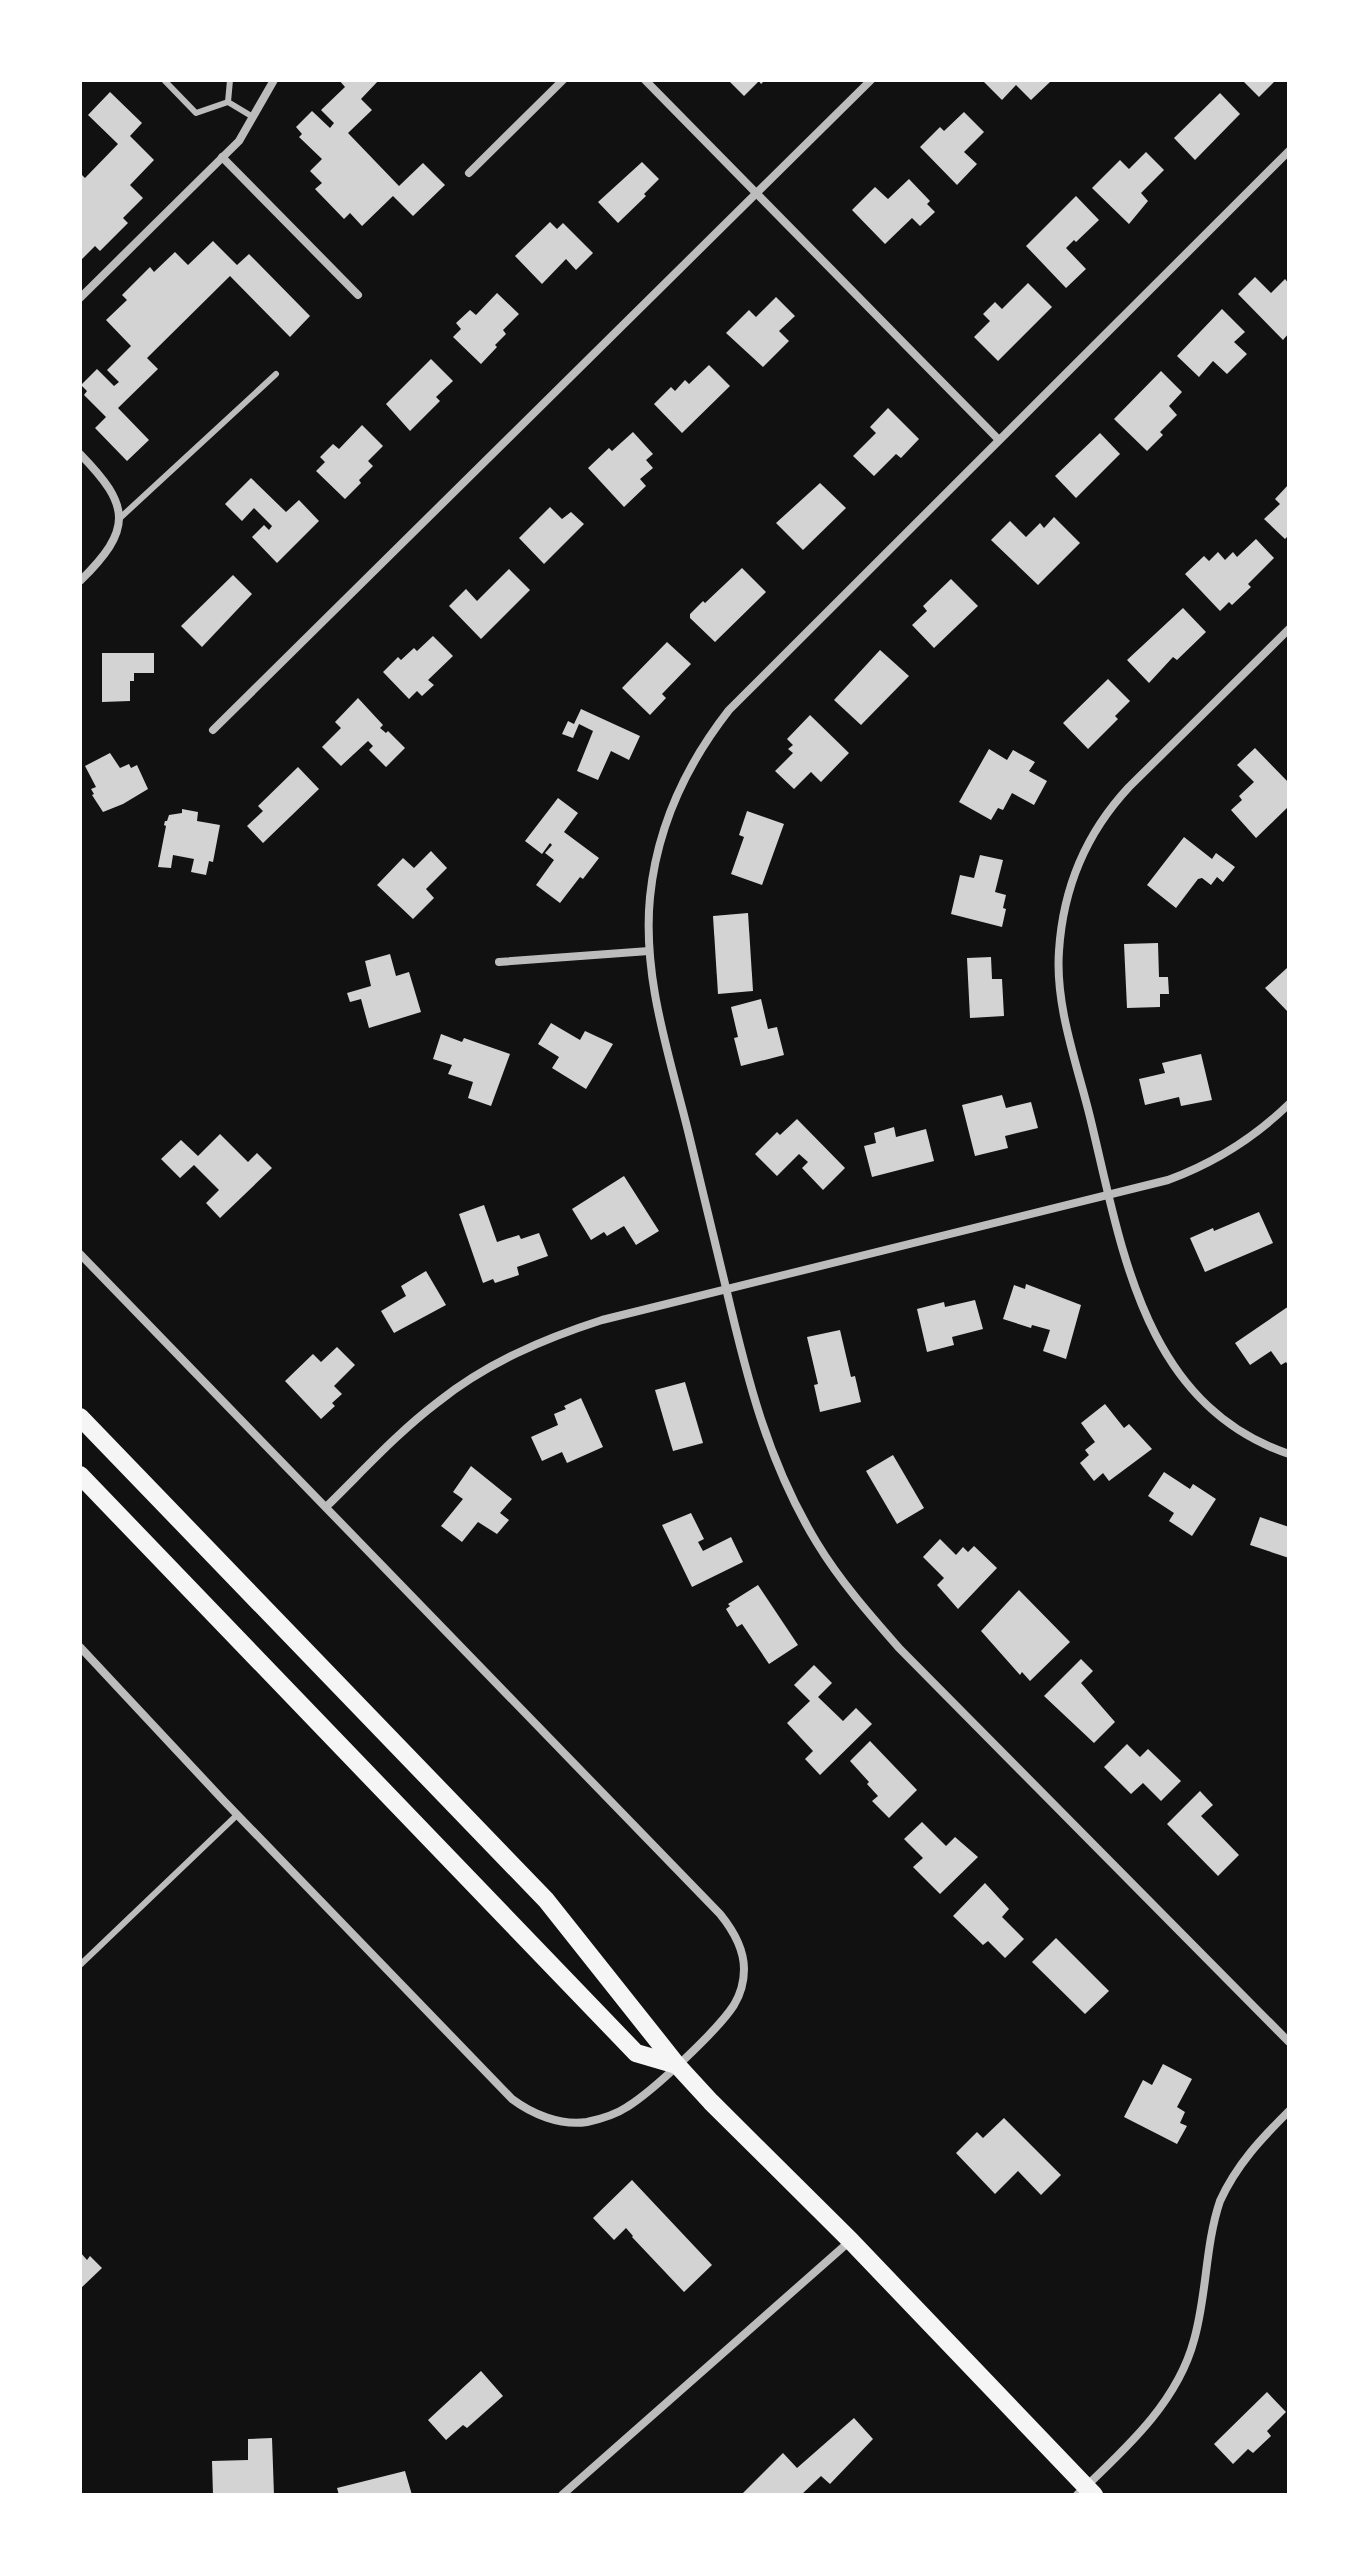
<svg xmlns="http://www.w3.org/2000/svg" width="1369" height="2575" viewBox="0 0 1369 2575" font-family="'Golos Text',sans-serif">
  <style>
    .building { fill: #d3d3d3 }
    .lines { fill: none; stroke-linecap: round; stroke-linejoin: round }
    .service { stroke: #bcbcbc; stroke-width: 6 }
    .minor { stroke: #bcbcbc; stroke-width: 8 }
    .primary { stroke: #f5f5f5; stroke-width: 18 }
  </style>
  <rect width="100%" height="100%" fill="#111"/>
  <!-- building -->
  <g class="building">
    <polygon points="339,80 379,80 361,99 372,110 348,133 399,186 423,163 445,185 413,216 393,196 362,226 350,213 344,219 315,189 322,183 310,171 322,159 299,137 302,134 296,127 312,111 330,128 334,123 321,110 345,87"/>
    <polygon points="728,80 765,80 761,84 759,81 744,96"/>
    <polygon points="987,80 1048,80 1050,82 1031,100 1016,85 1002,100 984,82"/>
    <polygon points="1242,80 1276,80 1259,97"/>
    <polygon points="110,92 142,123 130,136 154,160 130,185 143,198 123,218 128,223 100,251 95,246 80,261 80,173 85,178 118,144 88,115"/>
    <polygon points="1220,93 1240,114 1195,160 1174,138"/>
    <polygon points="964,112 984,132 964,152 977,164 957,185 920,147 940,127 944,131"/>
    <polygon points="1146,152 1164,170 1141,193 1148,201 1129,224 1092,188 1120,160 1129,169"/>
    <polygon points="642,162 659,179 644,194 646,196 618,223 598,202"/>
    <polygon points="909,179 930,201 927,204 935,212 920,226 912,218 885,244 852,210 875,187 888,199"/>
    <polygon points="1076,196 1099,220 1076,242 1074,240 1066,248 1086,269 1066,288 1026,246"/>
    <polygon points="550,222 557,229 563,223 593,253 576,270 566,259 542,284 515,256"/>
    <polygon points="213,241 237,265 249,254 310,316 290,337 230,276 147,358 158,369 118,408 149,440 127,461 95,428 106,417 84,395 87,391 81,385 97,369 114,386 119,382 107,370 131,346 106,320 127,300 122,295 150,267 154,272 175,252 188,265"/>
    <polygon points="1255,277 1271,293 1285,279 1289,284 1289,333 1283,340 1238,294"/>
    <polygon points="1028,283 1052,307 998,361 974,337 990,321 983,314 995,302 1002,309"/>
    <polygon points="497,293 519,314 503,330 506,334 495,345 497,347 481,364 453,337 461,329 456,323 470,310 476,315"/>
    <polygon points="776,297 795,316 779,331 789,341 763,367 726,333 749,310 756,317"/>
    <polygon points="1222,309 1245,332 1234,342 1247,354 1227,374 1213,361 1199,377 1177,356"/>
    <polygon points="431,359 453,381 436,397 440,401 410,431 386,404"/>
    <polygon points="709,365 730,386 682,433 654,404 671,387 675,391 685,380 689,384"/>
    <polygon points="1161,371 1182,392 1169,406 1177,415 1160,432 1163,435 1147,451 1114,419"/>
    <polygon points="888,408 919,439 901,458 896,454 874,476 853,456 876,433 870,427"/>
    <polygon points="362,425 383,446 368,461 373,466 359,480 361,483 345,499 316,471 325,462 320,457 333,444 339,449"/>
    <polygon points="633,432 653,454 646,460 653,468 640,479 646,486 624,507 588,468 609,448 612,451"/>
    <polygon points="1100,433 1120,454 1076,498 1055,476"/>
    <polygon points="251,478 286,512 299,500 319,521 277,563 252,537 264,525 269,530 272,526 254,508 242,521 225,504"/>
    <polygon points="820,483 846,508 803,550 776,523"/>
    <polygon points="1289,484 1289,535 1285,539 1264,519 1280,504 1275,499"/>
    <polygon points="550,507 562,519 571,512 584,524 544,564 519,538"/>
    <polygon points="1054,517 1080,543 1038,585 991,540 1010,521 1026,537 1040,523 1044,528"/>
    <polygon points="1256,539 1274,558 1248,584 1251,587 1232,605 1229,602 1220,611 1185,574 1204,556 1209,561 1218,552 1225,560 1233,552 1237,557"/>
    <polygon points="742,568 766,592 715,642 690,618 690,614 703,601 705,603"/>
    <polygon points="509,569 530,590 481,639 449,606 466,589 477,601"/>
    <polygon points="233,575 252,594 202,647 181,626"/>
    <polygon points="951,579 978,606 934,648 912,625 927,611 923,606"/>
    <polygon points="1183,608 1206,632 1177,660 1173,657 1149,683 1127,660"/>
    <polygon points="433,636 453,656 428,680 434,685 422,696 417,691 409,699 383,672 398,657 401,660 414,648 417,651"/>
    <polygon points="667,642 691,664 662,694 666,698 650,715 622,688"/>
    <polygon points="880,650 909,676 861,725 834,700"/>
    <polygon points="102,653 154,653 154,673 134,673 134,681 130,681 130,701 102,702"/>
    <polygon points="1108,679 1130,701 1115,716 1118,719 1088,749 1063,723"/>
    <polygon points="358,698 383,725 380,728 386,733 388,731 405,748 386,767 369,750 373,746 368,741 341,766 322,747 341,728 335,722"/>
    <polygon points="581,709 640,736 629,760 611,751 598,780 577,771 593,731 579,724 573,738 562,734 568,721 574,724"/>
    <polygon points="810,715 849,753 821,782 811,772 794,789 775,771 793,753 788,749 793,745 787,739"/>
    <polygon points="1255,748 1289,783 1289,806 1256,838 1231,810 1242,800 1239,796 1254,782 1237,765"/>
    <polygon points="989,749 1007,760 1013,750 1035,762 1029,771 1047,781 1034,805 1012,793 1003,810 998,808 991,820 959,802"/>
    <polygon points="110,753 120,768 129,764 131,768 137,765 148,789 123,804 103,812 92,795 94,794 91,789 96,787 85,766"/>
    <polygon points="298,767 319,789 263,843 247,826 263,811 258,806"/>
    <polygon points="558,798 578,813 564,832 599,858 583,879 580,877 560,903 536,885 554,860 545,853 552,845 550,843 542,854 525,841"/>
    <polygon points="182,809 198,812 197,821 220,825 213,862 209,861 206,875 191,872 194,859 173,855 171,868 158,867 166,826 164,825 165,821 167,821 169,815 182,813"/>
    <polygon points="747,811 784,824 762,885 731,874 744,837 739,835"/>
    <polygon points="1184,837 1212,859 1216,853 1235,867 1223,882 1217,877 1211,885 1202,878 1198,879 1176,908 1147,885"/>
    <polygon points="431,851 447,868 426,889 434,898 413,919 377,885 403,858 414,868"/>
    <polygon points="980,855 1003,860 995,892 1006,895 1003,908 1006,909 1002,927 951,914 960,875 974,878"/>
    <polygon points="748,913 753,991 718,994 713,916"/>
    <polygon points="1158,943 1159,977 1168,977 1169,994 1160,994 1160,1007 1127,1008 1124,944"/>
    <polygon points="390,954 396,976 409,972 421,1012 369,1028 361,999 350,1002 347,993 371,986 365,961"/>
    <polygon points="991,957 992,979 1002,979 1004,1016 970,1018 967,958"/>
    <polygon points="1287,968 1289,970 1289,1013 1265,988"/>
    <polygon points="761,999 768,1029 777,1027 784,1055 741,1066 734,1038 738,1037 731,1007"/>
    <polygon points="551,1023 580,1040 585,1031 613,1044 586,1089 552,1068 559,1057 538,1044"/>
    <polygon points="441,1034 462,1042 464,1038 510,1054 491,1106 468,1098 473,1082 448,1074 452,1065 433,1059"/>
    <polygon points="1201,1054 1212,1100 1181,1106 1179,1097 1145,1105 1139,1079 1165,1073 1162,1063"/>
    <polygon points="1002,1095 1006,1108 1031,1102 1038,1128 1005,1136 1008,1148 975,1156 962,1105"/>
    <polygon points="797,1119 845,1168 823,1190 802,1168 808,1162 799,1154 777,1176 755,1154 777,1132 780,1135"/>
    <polygon points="894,1127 896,1137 926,1129 934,1161 872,1177 864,1146 876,1143 874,1133"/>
    <polygon points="220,1134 248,1162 257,1153 272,1168 220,1218 206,1203 219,1190 194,1165 180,1178 161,1159 181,1140 198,1156"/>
    <polygon points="624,1176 659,1231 636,1245 624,1226 607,1236 604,1232 591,1240 572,1209"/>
    <polygon points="484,1205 497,1242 519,1235 521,1239 539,1233 548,1256 517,1267 519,1275 495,1283 493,1279 483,1283 459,1214"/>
    <polygon points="1259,1212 1273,1243 1205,1272 1190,1238 1213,1228 1214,1231"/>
    <polygon points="426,1271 446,1305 394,1333 381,1311 406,1296 401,1286"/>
    <polygon points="1026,1284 1081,1305 1066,1359 1043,1351 1050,1330 1032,1325 1031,1328 1003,1319 1014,1285 1025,1289"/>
    <polygon points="975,1300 983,1329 952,1337 954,1345 927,1352 917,1309 944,1302 945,1307"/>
    <polygon points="1289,1306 1289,1367 1286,1362 1281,1365 1271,1351 1250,1365 1235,1343"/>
    <polygon points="840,1330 851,1377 855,1376 861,1402 820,1412 814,1385 818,1384 807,1337"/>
    <polygon points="337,1347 355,1365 334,1386 342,1394 332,1403 335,1406 321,1419 285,1381 313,1354 321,1362"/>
    <polygon points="685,1382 703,1443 673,1451 655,1390"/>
    <polygon points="581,1398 603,1447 567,1463 562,1452 542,1461 531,1437 558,1425 554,1414 566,1409 564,1406"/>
    <polygon points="1105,1404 1124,1428 1129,1424 1152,1449 1109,1481 1103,1473 1094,1481 1080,1463 1089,1455 1085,1450 1095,1442 1081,1423"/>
    <polygon points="893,1455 924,1508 897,1524 866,1471"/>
    <polygon points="471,1466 512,1499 500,1513 509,1520 497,1534 478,1522 462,1542 441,1526 463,1499 453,1492"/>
    <polygon points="1164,1472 1190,1489 1193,1484 1216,1499 1192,1536 1169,1521 1174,1513 1148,1496"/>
    <polygon points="691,1513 704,1539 698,1542 703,1551 731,1537 743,1562 692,1587 662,1525"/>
    <polygon points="1260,1517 1289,1527 1289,1558 1250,1545"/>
    <polygon points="940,1539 956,1555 963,1547 968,1552 974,1546 997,1568 958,1609 937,1585 944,1578 923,1557"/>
    <polygon points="758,1585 798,1645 769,1664 742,1624 737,1627 726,1609 730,1606 728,1604"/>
    <polygon points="1019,1590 1070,1642 1030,1681 1022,1672 1020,1675 981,1631"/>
    <polygon points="1081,1659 1093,1671 1081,1683 1115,1722 1094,1743 1044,1696"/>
    <polygon points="814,1665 832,1683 818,1697 843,1721 856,1708 872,1724 820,1775 805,1759 813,1751 787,1723 810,1701 794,1685"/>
    <polygon points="870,1741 917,1790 889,1818 872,1801 878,1796 867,1784 869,1782 850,1761"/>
    <polygon points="1127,1744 1140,1757 1148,1749 1181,1781 1161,1801 1143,1783 1131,1794 1104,1767"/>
    <polygon points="1200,1791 1213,1805 1201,1816 1239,1855 1218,1876 1167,1824"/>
    <polygon points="922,1822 946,1846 955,1837 978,1857 940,1894 913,1867 923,1858 904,1839"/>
    <polygon points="985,1883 1009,1909 1002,1917 1024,1939 1005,1958 988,1941 983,1945 953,1916"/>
    <polygon points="1056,1938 1109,1991 1085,2014 1032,1962"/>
    <polygon points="1163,2064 1192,2079 1177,2107 1185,2112 1180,2123 1187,2126 1177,2144 1124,2117 1143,2080 1152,2085"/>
    <polygon points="1004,2118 1061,2175 1041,2195 1018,2171 995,2194 956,2153 977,2132 983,2138"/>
    <polygon points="632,2180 712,2265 684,2292 632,2237 633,2236 626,2228 614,2240 593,2218"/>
    <polygon points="80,2252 87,2260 90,2256 102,2268 80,2289"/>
    <polygon points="481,2371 503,2396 467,2428 463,2425 446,2440 428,2420"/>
    <polygon points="1267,2392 1286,2412 1267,2431 1271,2436 1253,2453 1248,2449 1233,2464 1214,2444"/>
    <polygon points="854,2418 873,2439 830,2484 821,2476 801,2495 741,2495 783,2453 797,2468"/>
    <polygon points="272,2438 274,2495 213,2495 212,2461 248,2460 248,2439"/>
    <polygon points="405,2471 412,2495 339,2495 337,2488"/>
  </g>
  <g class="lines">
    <!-- service -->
    <g class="service">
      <polyline points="164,80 196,113 228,102"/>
      <polyline points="230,80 228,102 253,117"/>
      <polyline points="120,518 276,374"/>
      <polyline points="80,1965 237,1815"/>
    </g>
    <!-- minor -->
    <g class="minor">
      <polyline points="645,80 999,440"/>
      <path d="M1289,151L729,710C686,765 657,827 650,897C642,978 670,1057 689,1135C701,1186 714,1237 726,1288C747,1378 768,1463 817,1543C840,1581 870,1615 899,1648L1289,2042"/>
      <polyline points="222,157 358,295"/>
      <polyline points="469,173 563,80"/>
      <polyline points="80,298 239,141 274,80"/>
      <path d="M80,454C131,506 133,529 80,581"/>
      <path d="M1289,629L1129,787C1087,832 1063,888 1059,951C1055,1006 1077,1064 1090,1117C1122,1248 1143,1405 1289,1454"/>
      <polyline points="213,730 871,80"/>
      <polyline points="499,962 649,951"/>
      <path d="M80,1254L720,1914C733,1930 744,1948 744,1969C744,1981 740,1995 734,2005C718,2030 653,2091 627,2107C615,2115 601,2119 587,2122C560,2126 532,2114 512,2099L223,1800L80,1647"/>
      <path d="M326,1507C363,1471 397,1433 438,1402C487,1363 543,1339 602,1320L1168,1180C1214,1163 1254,1138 1289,1104"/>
      <polyline points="562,2495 850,2241"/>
      <path d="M1077,2495C1123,2451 1177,2404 1194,2340C1207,2295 1205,2245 1220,2201C1237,2164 1261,2139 1289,2111"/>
    </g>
    <!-- primary -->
    <g class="primary">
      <polyline points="80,1417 546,1900 677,2065 711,2102 851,2241 1094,2495"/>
      <polyline points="80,1475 636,2053 677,2065"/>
    </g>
  </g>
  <!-- border -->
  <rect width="1369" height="2575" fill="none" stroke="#ffffff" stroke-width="164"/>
</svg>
